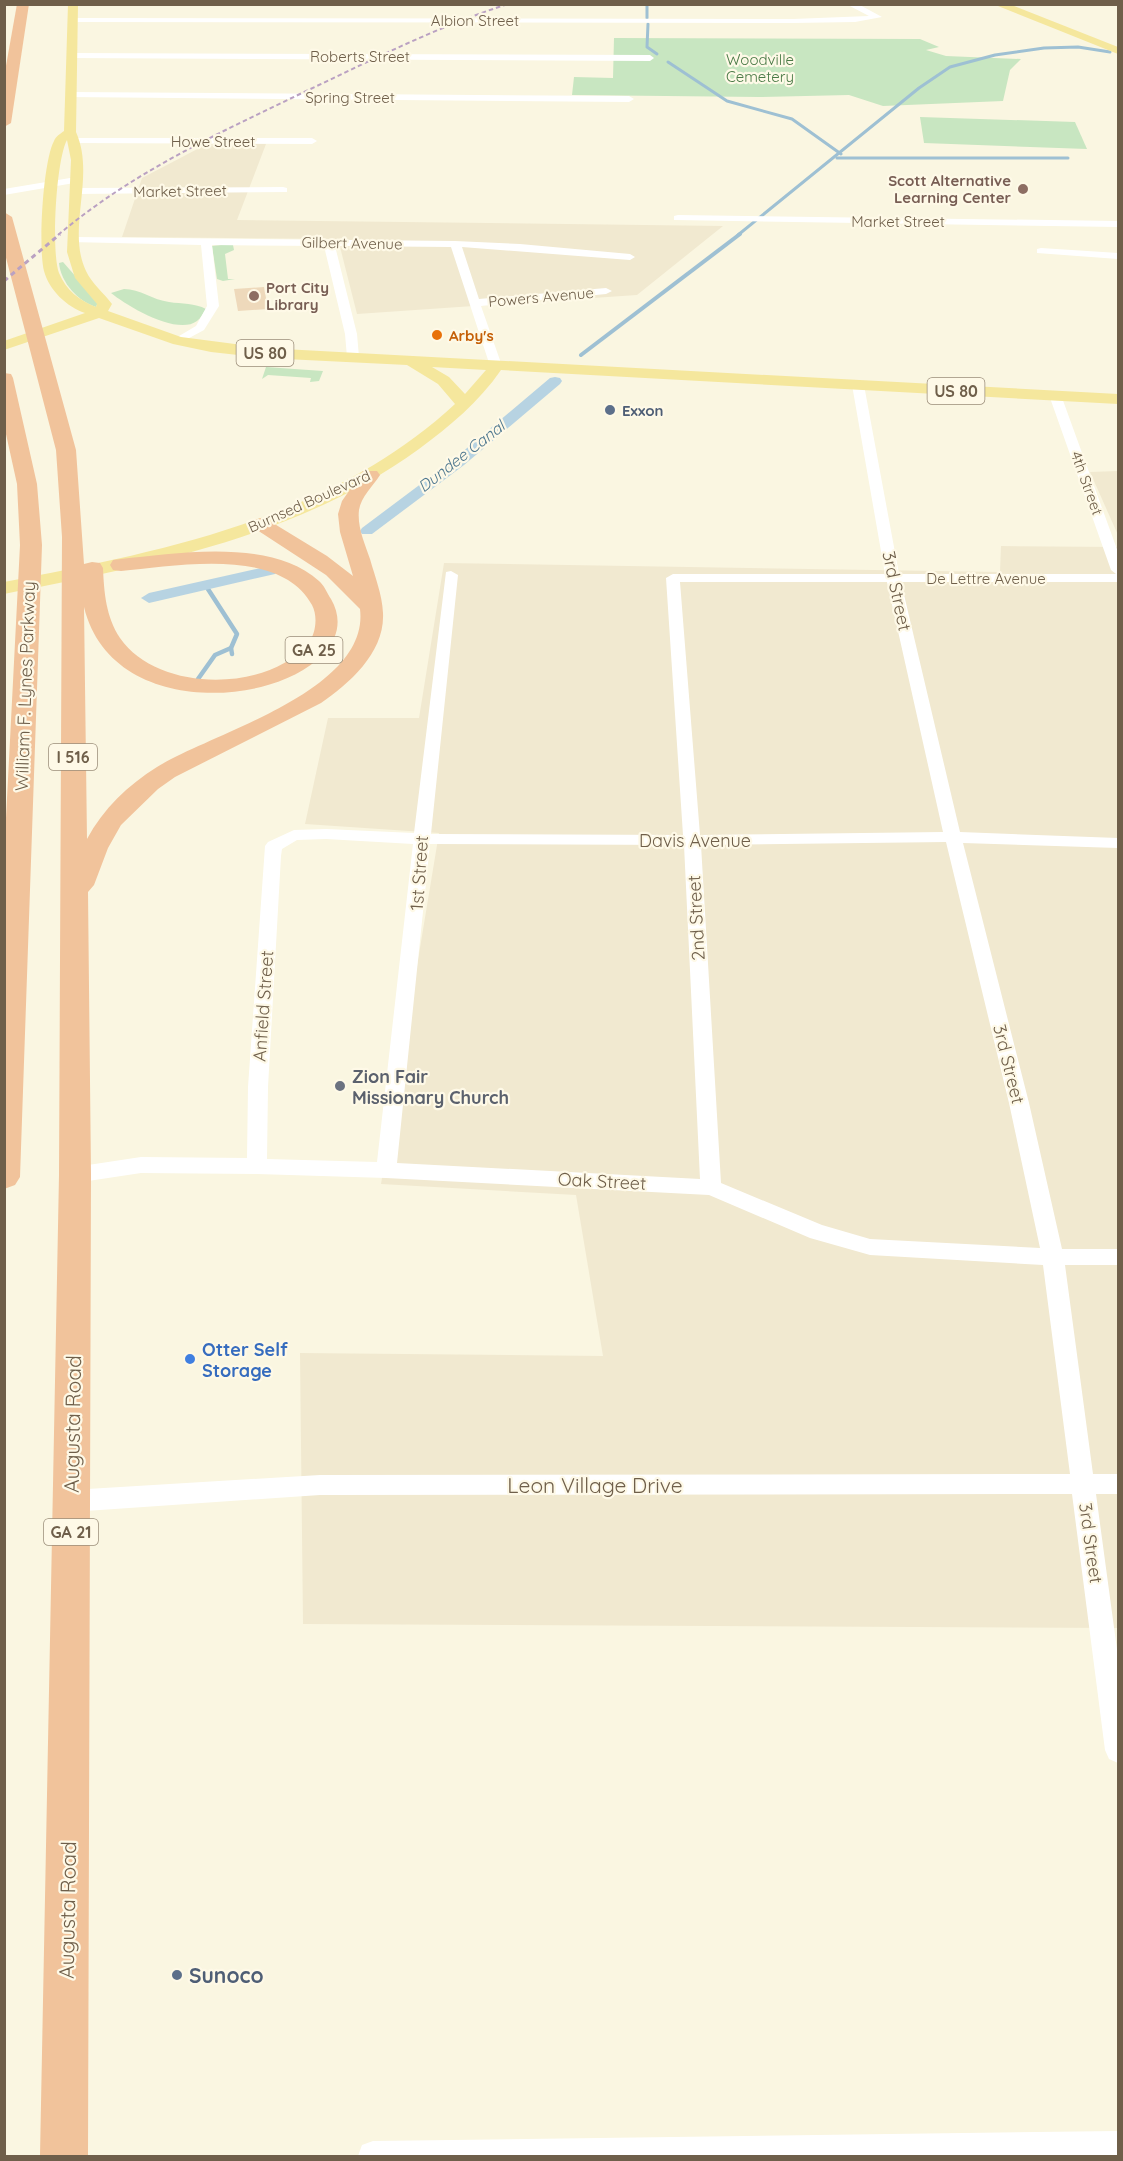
<svg xmlns="http://www.w3.org/2000/svg" width="1123" height="2161" viewBox="0 0 1123 2161" font-family="Quicksand,sans-serif">
  <style>
    .residential { fill: #f1e9d0 }
    .green { fill: #c8e6c1 }
    .lines { fill: none; stroke-linecap: round; stroke-linejoin: round }
    .stream-far2 { stroke: #9ec0d3; stroke-width: 3 }
    .stream-far1 { stroke: #9ec0d3; stroke-width: 4 }
    .stream { stroke: #9ec0d3; stroke-width: 4.5 }
    .canal { fill: #b7d3e2; fill-rule: evenodd }
    .building { fill: #eed9bb }
    .minor { fill: #fff; fill-rule: evenodd }
    .major { fill: #f5e79d; fill-rule: evenodd }
    .highway { fill: #f1c39b; fill-rule: evenodd }
    .rail-far1 { stroke: #baa1c2; stroke-width: 2; stroke-dasharray: 4.5 3; stroke-linecap: butt }
    .rail { stroke: #baa1c2; stroke-width: 3; stroke-dasharray: 5 4; stroke-linecap: butt }
    .education-dot { fill: #8d6e63; stroke: #fef9e7; stroke-width: 2 }
    .food-dot { fill: #e8710a; stroke: #fef9e7; stroke-width: 2 }
    .service-dot { fill: #5c6f8a; stroke: #fef9e7; stroke-width: 2 }
    .worship-dot { fill: #6b7280; stroke: #fef9e7; stroke-width: 2 }
    .shop-dot { fill: #3f7fe0; stroke: #fef9e7; stroke-width: 2 }
    .labels { text-anchor: middle; dominant-baseline: central; stroke-width: 4.5; stroke-linejoin: round; paint-order: stroke }
    .far-street-label { font-size: 15px; fill: #6f5f4a; stroke: #fef9e7 }
    .far-park-label { font-size: 15px; fill: #4a7a46; stroke: #fef9e7 }
    .far-education-label { font-size: 15px; font-weight: bold; fill: #785e54; stroke: #fef9e7; text-anchor: end }
    .far-food-label { font-size: 15px; font-weight: bold; fill: #c56008; stroke: #fef9e7; text-anchor: start }
    .far-service-label { font-size: 15px; font-weight: bold; fill: #4e5e75; stroke: #fef9e7; text-anchor: start }
    .shield { fill: #fef9e7; stroke: #9a8d79; stroke-width: 1.5 }
    .shield-label { font-size: 16px; font-weight: bold; fill: #6f5f4a }
    .far-water-label { font-size: 16px; font-style: italic; fill: #4c768e; stroke: #fef9e7 }
    .street-label { font-size: 18px; fill: #6f5f4a; stroke: #fef9e7 }
    .worship-label { font-size: 18px; font-weight: bold; fill: #5b616d; stroke: #fef9e7; text-anchor: start }
    .shop-label { font-size: 18px; font-weight: bold; fill: #366cbe; stroke: #fef9e7; text-anchor: start }
    .near-street-label { font-size: 21px; fill: #6f5f4a; stroke: #fef9e7 }
    .near-service-label { font-size: 21px; font-weight: bold; fill: #4e5e75; stroke: #fef9e7; text-anchor: start }
  </style>
  <rect width="100%" height="100%" fill="#faf6e1"/>
  <!-- residential -->
  <g class="residential">
    <polygon points="207,144 266,144 237,220 723,226 637,295 357,314 338,239 122,237 142,178"/>
    <polygon points="1118,471 1118,535 1090,472"/>
    <polygon points="1001,546 1118,547 1118,1628 303,1624 300,1353 603,1356 576,1195 381,1184 439,833 305,824 328,718 419,718 444,563 1000,572"/>
  </g>
  <!-- green -->
  <g class="green">
    <polygon points="614,38 920,39 939,47 926,50 946,56 1021,59 1010,70 1003,101 883,106 849,95 759,97 572,95 574,77 613,78"/>
    <polygon points="920,117 1075,122 1087,149 924,143"/>
    <polygon points="230,244 233,245 234,250 225,254 228,279 235,279 223,281 217,279 212,246"/>
    <path d="M63,262L98,302L96,307C78,301 61,283 59,263Z"/>
    <path d="M124,289C140,289 153,300 169,302C182,304 195,303 206,309C203,313 201,318 197,321C177,336 127,306 111,293Z"/>
    <polygon points="266,367 323,371 319,381 310,382 311,378 268,375 262,379"/>
  </g>
  <g class="lines">
    <!-- stream-far2 -->
    <g class="stream-far2">
      <polyline points="647,4 647,18"/>
      <polyline points="648,24 647,47 657,54"/>
      <polyline points="668,62 727,101 792,119 841,154"/>
      <polyline points="837,158 1068,158"/>
      <polyline points="738,235 919,88 950,67 995,55 1044,48 1078,47 1110,52"/>
    </g>
    <!-- stream-far1 -->
    <polyline class="stream-far1" points="581,355 740,234"/>
    <!-- stream -->
    <g class="stream">
      <polyline points="206,586 237,634 231,648 232,654"/>
      <polyline points="198,679 215,655 231,648"/>
    </g>
    <!-- canal -->
    <g class="canal">
      <polygon points="555,377 560,378 562,381 560,384 464,465 372,534 362,534 360,531 362,528 454,459 550,378"/>
      <polygon points="270,566 275,568 278,571 275,574 149,603 141,598 149,593"/>
    </g>
  </g>
  <!-- building -->
  <polygon class="building" points="264,287 268,309 238,311 234,289"/>
  <g class="lines">
    <!-- minor -->
    <g class="minor">
      <polygon points="846,4 858,4 882,17 855,22 793,23 72,22 68,20 72,18 793,19 869,16"/>
      <polygon points="70,53 650,55 654,58 650,61 67,58 67,54"/>
      <polygon points="70,92 629,96 634,99 629,102 67,97 65,95"/>
      <polygon points="76,138 312,138 317,141 312,144 73,143 73,139"/>
      <polygon points="76,177 81,180 80,182 4,195 4,189"/>
      <polygon points="283,187 287,188 287,192 76,194 71,191 76,188"/>
      <polygon points="678,215 1118,221 1118,227 674,220 674,216"/>
      <polygon points="74,237 455,241 520,244 630,254 635,257 630,260 462,247 479,299 606,288 612,291 606,294 481,306 502,366 496,370 490,366 451,247 335,246 357,334 359,357 353,361 347,357 345,334 324,246 212,245 219,306 204,330 178,344 172,341 174,339 196,326 207,306 201,245 70,242 69,240"/>
      <polygon points="1041,248 1118,253 1118,259 1037,253 1037,249"/>
      <path d="M858,381L864,385L899,574H1116L1111,570L1049,395L1055,391L1061,395L1118,552V582H901L960,832L1118,838V848L963,843L1029,1103L1062,1249H1118V1265H1065L1093,1474H1118V1494H1096L1118,1657V1763L1109,1759L1105,1750L1072,1494L320,1495L71,1512L63,1508L59,1501L63,1494L71,1490L320,1475L1070,1474L1043,1265L870,1255L810,1238L709,1195L386,1178L257,1174L141,1173L75,1183L68,1180L65,1175L68,1170L75,1167L141,1157L247,1158L248,1087L265,846L268,842L294,830L326,829L414,833L446,572L451,571L458,575L431,834L683,835L666,578L673,574H885L852,385ZM680,582H887L943,832L700,835ZM326,839L413,844L377,1162L267,1159L268,1087L281,856L282,849L297,840ZM946,842L1009,1103L1040,1248L870,1239L822,1225L721,1183L701,845ZM430,844L684,845L700,1179L397,1163Z"/>
      <polygon points="1118,2131 1118,2156 358,2156 362,2145 373,2141"/>
    </g>
    <!-- major -->
    <g class="major">
      <path d="M68,4H78L76,132C96,177 66,229 86,271C92,284 104,293 112,304L108,311L181,337L265,348L1118,394V404L501,370C479,402 450,426 419,449C298,537 149,565 4,594V582C164,551 332,518 455,404L438,384L407,365L265,358L211,352L173,344L99,318L4,350V341L85,313C67,307 49,290 44,271C38,248 43,161 54,141C56,136 60,134 64,131ZM67,140L71,160L67,252L75,278L97,304L96,307C80,301 66,290 59,273C51,252 56,160 67,140ZM432,367L486,370L465,394L449,377Z"/>
      <polygon points="993,4 1009,4 1118,47 1118,54"/>
    </g>
    <!-- highway -->
    <g class="highway">
      <polygon points="17,4 29,4 11,123 4,127 4,77"/>
      <path d="M4,212L12,217L76,450L84,564L92,562L100,563L103,568C104,592 106,617 120,638C157,692 266,693 308,644C316,634 318,616 312,605C280,546 176,566 121,571L113,570L110,565L113,560L121,559C179,553 271,538 319,581C324,585 327,593 331,599C342,618 339,637 324,653C308,671 284,681 261,687C192,704 103,686 84,607L87,839C103,809 128,785 157,767C212,733 370,691 360,609L326,575L254,528L251,524L254,520L261,518L268,520L327,556L353,576L340,532L338,514L342,501L363,471H377L380,475C373,486 361,497 359,510C357,527 365,544 370,559C375,577 382,594 383,613C385,652 350,683 321,703L175,777L158,789L121,825L108,848L94,885L88,892L91,1175L88,2156H40L59,1175L62,537L56,450L4,250Z"/>
      <polygon points="4,373 11,374 13,378 37,484 42,545 20,1177 15,1185 4,1189 4,857 20,545 17,484 4,425"/>
    </g>
    <!-- rail-far1 -->
    <path class="rail-far1" d="M58,235C133,172 215,135 302,93C370,61 436,27 508,4"/>
    <!-- rail -->
    <polyline class="rail" points="4,281 60,234"/>
  </g>
  <!-- markers -->
  <g class="education-dot">
    <circle cx="1023" cy="189" r="6"/>
    <circle cx="254" cy="296" r="6"/>
  </g>
  <circle class="food-dot" cx="437" cy="335" r="6"/>
  <g class="service-dot">
    <circle cx="610" cy="410" r="6"/>
    <circle cx="177" cy="1975" r="6"/>
  </g>
  <circle class="worship-dot" cx="340" cy="1086" r="6"/>
  <circle class="shop-dot" cx="190" cy="1359" r="6"/>
  <g class="labels">
    <!-- far-street labels -->
    <g class="far-street-label">
      <text x="475" y="20">Albion Street</text>
      <text x="360" y="56">Roberts Street</text>
      <text x="350" y="97">Spring Street</text>
      <text x="213" y="141">Howe Street</text>
      <text transform="translate(180 191) rotate(-1)">Market Street</text>
      <text x="898" y="221">Market Street</text>
      <text transform="translate(352 243) rotate(1)">Gilbert Avenue</text>
      <text transform="translate(541 297) rotate(-5)">Powers Avenue</text>
      <text transform="translate(1087 483) rotate(70)">4th Street</text>
      <text transform="translate(309 501) rotate(-24)">Burnsed Boulevard</text>
      <text x="986" y="578">De Lettre Avenue</text>
    </g>
    <!-- far-park labels -->
    <g class="far-park-label">
      <text x="760" y="59">Woodville<tspan x="760" dy="17">Cemetery</tspan></text>
    </g>
    <!-- far-education labels -->
    <g class="far-education-label">
      <text x="1011" y="180">Scott Alternative<tspan x="1011" dy="17">Learning Center</tspan></text>
      <text x="266" y="287" text-anchor="start">Port City<tspan x="266" dy="17">Library</tspan></text>
    </g>
    <!-- far-food labels -->
    <g class="far-food-label">
      <text x="449" y="335">Arby's</text>
    </g>
    <!-- far-service labels -->
    <g class="far-service-label">
      <text x="622" y="410">Exxon</text>
    </g>
    <!-- shield labels -->
    <g class="shield">
      <rect x="236.5" y="340" width="57" height="26" rx="4.5"/>
      <rect x="927.5" y="378" width="57" height="26" rx="4.5"/>
      <rect x="285.5" y="637" width="57" height="26" rx="4.5"/>
      <rect x="49" y="744" width="48" height="26" rx="4.5"/>
      <rect x="44" y="1519" width="54" height="26" rx="4.5"/>
    </g>
    <g class="shield-label">
      <text x="265" y="353">US 80</text>
      <text x="956" y="391">US 80</text>
      <text x="314" y="650">GA 25</text>
      <text x="73" y="757">I 516</text>
      <text x="71" y="1532">GA 21</text>
    </g>
    <!-- far-water labels -->
    <g class="far-water-label">
      <text transform="translate(461 456) rotate(-38)">Dundee Canal</text>
    </g>
    <!-- street labels -->
    <g class="street-label">
      <text transform="translate(897 591) rotate(78)">3rd Street</text>
      <text transform="translate(25 686) rotate(-88)">William F. Lynes Parkway</text>
      <text x="695" y="840">Davis Avenue</text>
      <text transform="translate(419 873) rotate(-86)">1st Street</text>
      <text transform="translate(696 918) rotate(-93)">2nd Street</text>
      <text transform="translate(263 1006) rotate(-86)">Anfield Street</text>
      <text transform="translate(1009 1064) rotate(76)">3rd Street</text>
      <text transform="translate(602 1181) rotate(3)">Oak Street</text>
      <text transform="translate(1091 1543) rotate(82)">3rd Street</text>
    </g>
    <!-- worship labels -->
    <g class="worship-label">
      <text x="352" y="1076">Zion Fair<tspan x="352" dy="21">Missionary Church</tspan></text>
    </g>
    <!-- shop labels -->
    <g class="shop-label">
      <text x="202" y="1349">Otter Self<tspan x="202" dy="21">Storage</tspan></text>
    </g>
    <!-- near-street labels -->
    <g class="near-street-label">
      <text transform="translate(72 1424) rotate(-89)">Augusta Road</text>
      <text x="595" y="1485">Leon Village Drive</text>
      <text transform="translate(67 1910) rotate(-89)">Augusta Road</text>
    </g>
    <!-- near-service labels -->
    <g class="near-service-label">
      <text x="189" y="1975">Sunoco</text>
    </g>
  </g>
  <!-- border -->
  <rect width="1123" height="2161" fill="none" stroke="#6f5f4a" stroke-width="12"/>
</svg>
